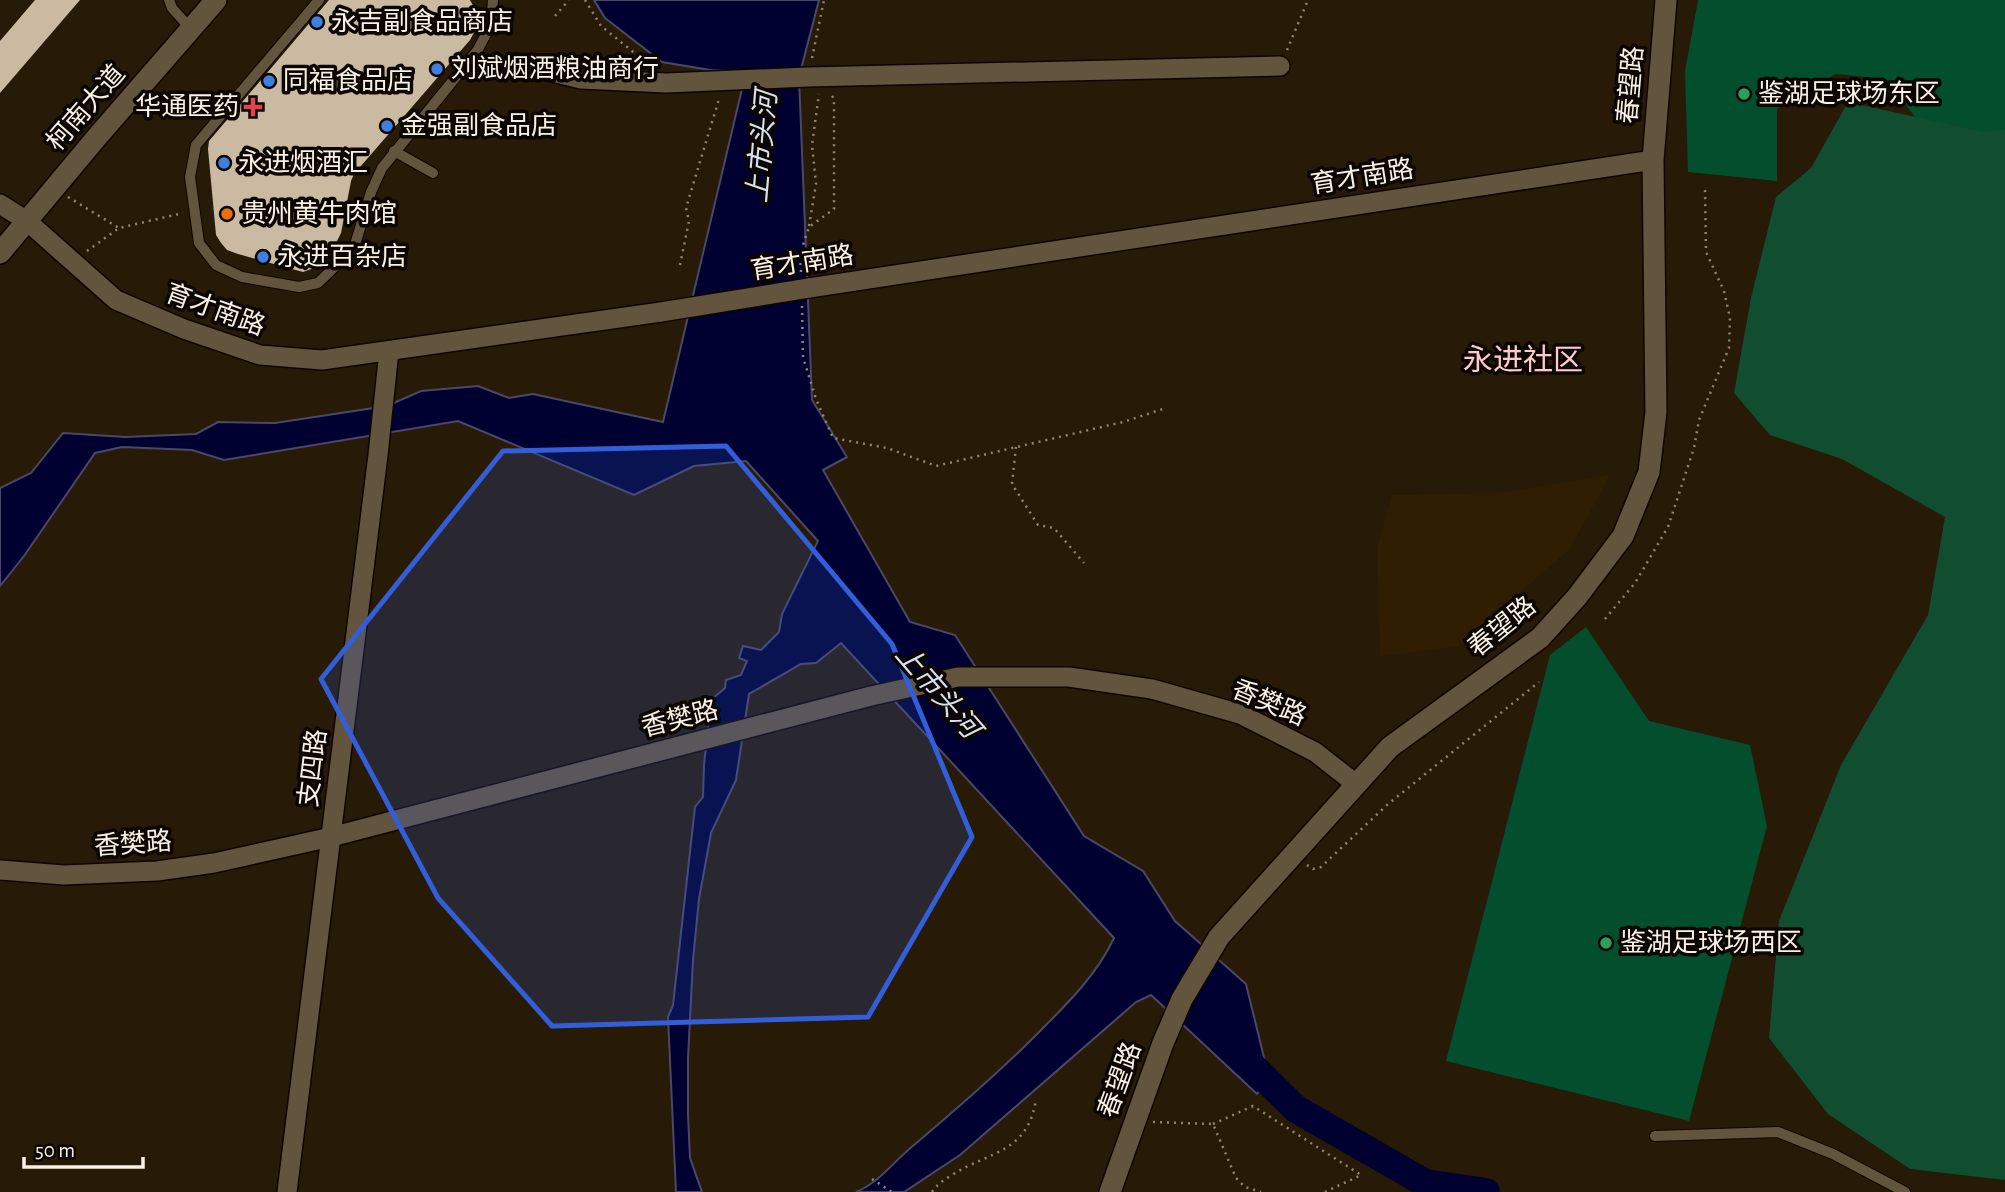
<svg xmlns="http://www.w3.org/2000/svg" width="2005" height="1192" viewBox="0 0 2005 1192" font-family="'Alegreya Sans','Noto Sans SC',sans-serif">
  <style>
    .built { fill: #2f1e02 }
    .green { fill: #034e2c }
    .forest { fill: #114e2f }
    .water { fill: #000031; stroke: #4b4867; stroke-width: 2 }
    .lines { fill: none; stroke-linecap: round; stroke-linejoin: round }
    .river { stroke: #000031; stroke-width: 28 }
    .building { fill: #cbbaa2 }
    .lane-casing { stroke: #0f0500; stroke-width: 12 }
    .street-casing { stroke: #0f0500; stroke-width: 22 }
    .secondary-casing { stroke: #0f0500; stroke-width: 24 }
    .path { stroke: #918675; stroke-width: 2.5; stroke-dasharray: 2 5; stroke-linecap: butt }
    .lane { stroke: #63543e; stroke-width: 10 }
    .street { stroke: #63543e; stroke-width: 19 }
    .secondary { stroke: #63543e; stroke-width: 21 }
    .street-bridge-casing { stroke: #0f0500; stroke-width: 22; stroke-linecap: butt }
    .street-bridge { stroke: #63543e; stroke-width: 19 }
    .marked { fill: #335ed9; fill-opacity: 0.2; stroke: #335ed9; stroke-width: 5; stroke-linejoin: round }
    .shop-dot { fill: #3f7fe0; stroke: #0b0602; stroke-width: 2.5 }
    .leisure-dot { fill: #2e9e5b; stroke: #0b0602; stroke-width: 2.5 }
    .health-dot { fill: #e0444e; stroke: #0b0602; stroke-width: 2.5 }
    .food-dot { fill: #e8710a; stroke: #0b0602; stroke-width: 2.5 }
    .labels { text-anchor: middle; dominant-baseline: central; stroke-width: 7; stroke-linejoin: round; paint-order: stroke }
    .poi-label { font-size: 26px; fill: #faf1e4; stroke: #0b0602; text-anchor: start }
    .street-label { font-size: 26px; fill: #faf1e4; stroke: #0b0602 }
    .water-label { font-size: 28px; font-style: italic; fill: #d7e1f2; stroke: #0b0602 }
    .quarter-label { font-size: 30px; fill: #ffcacc; stroke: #0b0602 }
  </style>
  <rect width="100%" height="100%" fill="#271a06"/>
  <!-- built -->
  <polygon class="built" points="1610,475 1570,549 1457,647 1380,656 1377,548 1392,495 1502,493"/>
  <!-- green -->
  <g class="green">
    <polygon points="1698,0 2005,0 2005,133 1994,135 1920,123 1885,79 1836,74 1777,109 1777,181 1688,172 1685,71"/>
    <polygon points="1586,627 1649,721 1750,745 1767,826 1689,1121 1446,1061 1550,655"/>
  </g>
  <!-- forest -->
  <polygon class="forest" points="1848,102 1984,132 2005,129 2005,1180 1910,1169 1828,1114 1769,1038 1779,921 1841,765 1928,615 1945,517 1842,459 1770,435 1734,393 1751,298 1776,197 1811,168"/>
  <!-- water -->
  <path class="water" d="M594,0H819L799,77L812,400L847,457L823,470L910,622L955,635L1084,836L1143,871L1175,921L1246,984L1269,1078L1257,1094L1151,995L1136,1002L960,1155L904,1192H856C880,1182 894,1161 914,1145C958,1108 1001,1071 1041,1030C1069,1002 1097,974 1114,938L841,643L816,663L801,664L749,694L736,780L711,833L699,899L693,960L688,1058V1115L690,1158L702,1192H676L668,1017L673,1005L695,807L703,797L704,765L711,700L725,688L726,680L741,675L747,661L739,658L743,646L761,650L779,632L782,614L818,541L746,461L694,466L634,495L458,421L224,460L192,450L122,447L95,453L24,556L0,586V488L31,473L63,433L125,437L196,434L218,422L275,423L387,406L421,391L478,386L509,398L533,394L663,422L746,72L710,70L662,62L605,18Z"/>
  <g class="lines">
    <!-- river -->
    <polyline class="river" points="1241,1055 1296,1109 1425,1183 1486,1192"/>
  </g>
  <!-- building -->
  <g class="building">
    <polygon points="35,0 80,0 0,93 0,41"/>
    <polygon points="329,0 470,0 476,11 477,20 476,29 470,40 354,174 351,181 341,233 336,243 314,268 303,272 238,254 227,250 221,243 216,235 208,149 209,141"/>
  </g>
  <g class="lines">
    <defs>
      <g id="lane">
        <polyline points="169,0 172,8 191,29"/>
        <polyline points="319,0 196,145 190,177 199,243 216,265 242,277 299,287 318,283 354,248 371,192 382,168 477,51 491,25 493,0"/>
        <polyline points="394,151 433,173"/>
        <polyline points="1655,1136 1778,1132 1833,1154 1905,1192"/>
      </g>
      <g id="street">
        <polyline points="516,63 581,79 666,83 808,77 1280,66"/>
        <polyline points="0,204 27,221 116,300 184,329 260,355 322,360 661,312"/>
        <polyline points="809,288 1653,160"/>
        <polyline points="0,870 64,875 157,871 214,863 331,837 871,696 958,677 1069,677 1152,689 1240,714 1315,752 1356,784"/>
        <polyline points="287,1192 378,455 389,351"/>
      </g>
      <g id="secondary">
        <polyline points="0,253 97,137 216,0"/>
        <polyline points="1110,1192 1163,1043 1182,999 1219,937 1390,747 1540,638 1577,597 1623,536 1649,472 1656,412 1653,160 1666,0"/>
      </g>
    </defs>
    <!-- lane casing -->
    <use href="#lane" class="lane-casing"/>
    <!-- street casing -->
    <use href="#street" class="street-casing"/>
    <!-- secondary casing -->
    <use href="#secondary" class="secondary-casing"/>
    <!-- path -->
    <g class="path">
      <polyline points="585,0 601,26 647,63"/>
      <polyline points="555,16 569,0"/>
      <polyline points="1287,50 1308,0"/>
      <polyline points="812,58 824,0"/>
      <polyline points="68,197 119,228"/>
      <polyline points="809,226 816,184 812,145 819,94"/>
      <polyline points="87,251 119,228 183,213"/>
      <polyline points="680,265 689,221 686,208 719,99"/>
      <polyline points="801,272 800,254 809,227 834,209 834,99 831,94"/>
      <polyline points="802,306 803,357 816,399 833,438 887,448 936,466 1123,422 1163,409"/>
      <polyline points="1016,447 1012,484 1038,525 1054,528 1084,563"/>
      <polyline points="1605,619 1635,583 1668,527 1694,448 1699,420 1729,348 1730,318 1724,291 1706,252 1705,190"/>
      <polyline points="1307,865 1313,869 1321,867 1387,805 1539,682"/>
      <polyline points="1153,1122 1213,1124 1236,1178 1245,1187 1261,1192"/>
      <polyline points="1213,1124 1253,1106 1361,1175 1325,1192"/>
      <polyline points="872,1179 892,1192"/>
      <path d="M932,1192C937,1184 944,1180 952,1175C990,1151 1028,1153 1036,1099"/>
    </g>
    <!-- lane -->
    <use href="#lane" class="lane"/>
    <!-- street -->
    <use href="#street" class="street"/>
    <!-- secondary -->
    <use href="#secondary" class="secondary"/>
    <defs>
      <polyline id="street-bridge" points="661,312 809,288"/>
    </defs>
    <!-- street-bridge casing -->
    <use href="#street-bridge" class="street-bridge-casing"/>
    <!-- street-bridge -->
    <use href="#street-bridge" class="street-bridge"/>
  </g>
  <!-- marked area -->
  <path class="marked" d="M726,446L892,644L972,837L868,1017L552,1026L438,898L321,679L503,451Z"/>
  <!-- markers -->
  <g class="shop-dot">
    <circle cx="317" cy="22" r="7"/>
    <circle cx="437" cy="69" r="7"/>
    <circle cx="269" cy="81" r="7"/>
    <circle cx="387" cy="126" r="7"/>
    <circle cx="224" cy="163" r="7"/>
    <circle cx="263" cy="257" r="7"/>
  </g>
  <g class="leisure-dot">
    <circle cx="1744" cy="94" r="7"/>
    <circle cx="1606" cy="943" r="7"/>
  </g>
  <path class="health-dot" d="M249.5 96.5h7v7h7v7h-7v7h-7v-7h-7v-7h7z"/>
  <circle class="food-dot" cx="227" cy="214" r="7"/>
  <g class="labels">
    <!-- poi labels -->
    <g class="poi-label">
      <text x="331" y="22">永吉副食品商店</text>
      <text x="451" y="69">刘斌烟酒粮油商行</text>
      <text x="283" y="81">同福食品店</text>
      <text x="1758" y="94">鉴湖足球场东区</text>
      <text x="239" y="107" text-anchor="end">华通医药</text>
      <text x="401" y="126">金强副食品店</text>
      <text x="238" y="163">永进烟酒汇</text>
      <text x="241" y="214">贵州黄牛肉馆</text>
      <text x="277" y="257">永进百杂店</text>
      <text x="1620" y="943">鉴湖足球场西区</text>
    </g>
    <!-- street labels -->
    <g class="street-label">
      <text transform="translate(1631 85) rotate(-85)">春望路</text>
      <text transform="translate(86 108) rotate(-49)">柯南大道</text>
      <text transform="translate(1362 177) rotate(-9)">育才南路</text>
      <text transform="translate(802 263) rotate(-9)">育才南路</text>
      <text transform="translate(215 310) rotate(20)">育才南路</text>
      <text transform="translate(1502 627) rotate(-39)">春望路</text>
      <text transform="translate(1269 703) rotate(23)">香樊路</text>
      <text transform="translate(680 719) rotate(-14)">香樊路</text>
      <text transform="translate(313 768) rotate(-83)">支四路</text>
      <text transform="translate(133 844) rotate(-4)">香樊路</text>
      <text transform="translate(1120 1080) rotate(-70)">春望路</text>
    </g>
    <!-- water labels -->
    <g class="water-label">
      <text transform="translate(763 147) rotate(-85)">上市头河</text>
      <text transform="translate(937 692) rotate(49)">上市头河</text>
    </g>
    <!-- quarter labels -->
    <g class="quarter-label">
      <text x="1523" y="361">永进社区</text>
    </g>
  </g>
  <!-- scale -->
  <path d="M24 1157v10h119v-10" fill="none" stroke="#faf1e4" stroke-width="3.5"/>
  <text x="35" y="1157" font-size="21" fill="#faf1e4" stroke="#0b0602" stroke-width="5" paint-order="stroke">50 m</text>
</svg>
